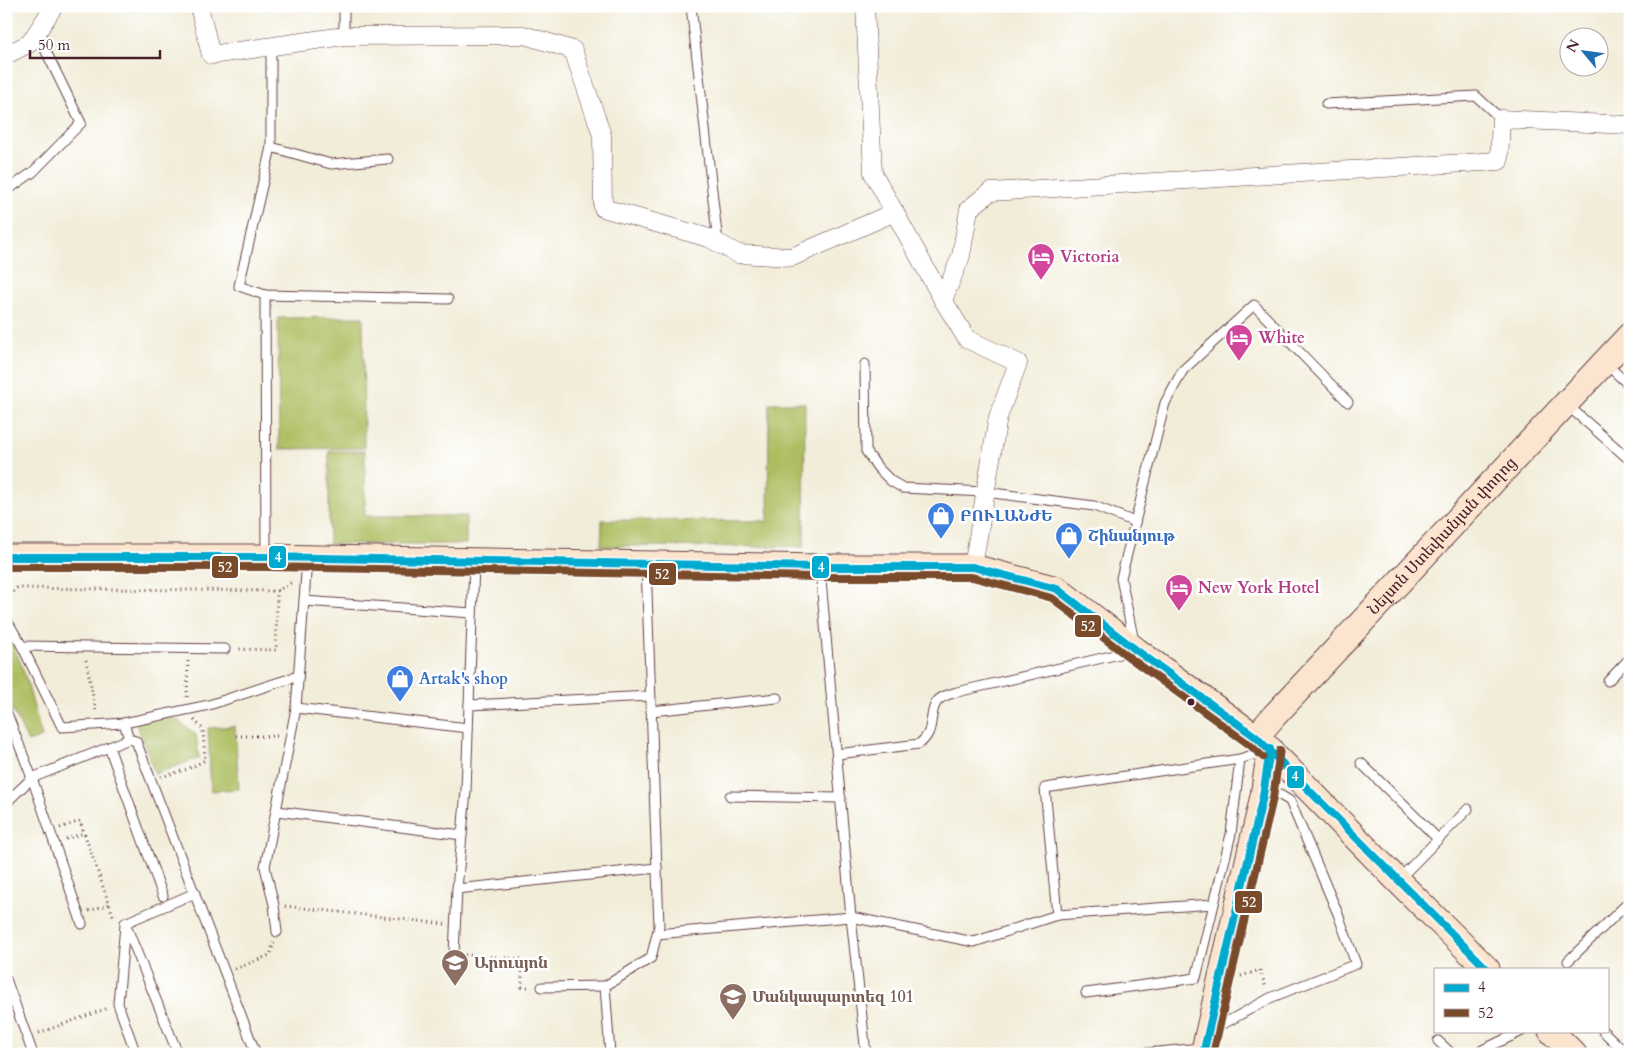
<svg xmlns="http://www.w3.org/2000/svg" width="1636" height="1060" viewBox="0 0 1636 1060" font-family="Cardo,'Noto Serif Armenian',serif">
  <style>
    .green { fill: #adbe61; stroke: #7c6e46 }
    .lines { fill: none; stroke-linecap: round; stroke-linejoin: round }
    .lane-casing { stroke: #633e45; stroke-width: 11 }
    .street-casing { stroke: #633e45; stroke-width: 19 }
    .secondary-casing { stroke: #633e45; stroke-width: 27 }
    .path { stroke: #633e45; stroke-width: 3; stroke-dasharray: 1 4; stroke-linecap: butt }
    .lane { stroke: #fff; stroke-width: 9 }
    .street { stroke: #fff; stroke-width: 18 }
    .secondary { stroke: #fbe5cf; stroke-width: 25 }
    .bus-1-casing { stroke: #fff; stroke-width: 11 }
    .bus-2-casing { stroke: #fff; stroke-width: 11 }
    .bus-1 { stroke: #00a9ce; stroke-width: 8 }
    .bus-2 { stroke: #7a4b2a; stroke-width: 8 }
    .bus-dot { fill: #4a1f2b; stroke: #fff; stroke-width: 2 }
    .labels { text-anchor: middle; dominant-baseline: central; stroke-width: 5; stroke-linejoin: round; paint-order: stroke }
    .hotel-label { font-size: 16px; font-weight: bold; fill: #b23c85; stroke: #fff; text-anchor: start }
    .shop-label { font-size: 16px; font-weight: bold; fill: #366cbe; stroke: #fff; text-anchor: start }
    .street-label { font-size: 16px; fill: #4a1f2b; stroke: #fff }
    .education-label { font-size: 16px; font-weight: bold; fill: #785e54; stroke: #fff; text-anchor: start }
    .line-badge { stroke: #fff; stroke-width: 2 }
    .badge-label { font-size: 14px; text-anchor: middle; font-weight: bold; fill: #fff }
  </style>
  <rect width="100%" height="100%" fill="#fff"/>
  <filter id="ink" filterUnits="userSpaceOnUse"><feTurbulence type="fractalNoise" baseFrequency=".02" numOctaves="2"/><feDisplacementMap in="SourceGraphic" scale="10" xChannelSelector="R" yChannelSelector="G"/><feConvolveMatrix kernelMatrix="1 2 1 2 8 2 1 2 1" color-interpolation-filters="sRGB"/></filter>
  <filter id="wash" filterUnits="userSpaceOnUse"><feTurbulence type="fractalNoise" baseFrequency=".0096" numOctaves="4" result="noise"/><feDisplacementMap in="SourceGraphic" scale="20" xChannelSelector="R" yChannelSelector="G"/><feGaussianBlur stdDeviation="1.12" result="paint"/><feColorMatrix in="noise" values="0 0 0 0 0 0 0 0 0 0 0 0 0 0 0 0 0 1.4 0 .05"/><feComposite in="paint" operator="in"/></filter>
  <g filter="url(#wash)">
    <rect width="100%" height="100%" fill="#f2edd9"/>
    <!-- green -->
    <g class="green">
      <polygon points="363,317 364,448 279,449 278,318"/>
      <polygon points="769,403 805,403 804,547 601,546 602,520 768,521"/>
      <polygon points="329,451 365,451 365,516 466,516 466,544 329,544"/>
      <path d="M6,632C25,663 32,703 42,737L28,742L6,696Z"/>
      <polygon points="167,715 180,722 196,735 199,758 155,774 136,722"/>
      <polygon points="235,726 239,789 211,791 208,728"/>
    </g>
  </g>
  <g filter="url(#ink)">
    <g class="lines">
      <defs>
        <g id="lane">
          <polyline points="691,6 718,243"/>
          <polyline points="344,36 344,6"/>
          <polyline points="271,47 271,147 239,286 265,295 448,299"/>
          <polyline points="1326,104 1476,96 1501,119"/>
          <polyline points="271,147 331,164 388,159"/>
          <polyline points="6,191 33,172 81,123 37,33"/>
          <polyline points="265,295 266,555"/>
          <polyline points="1605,363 1630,386"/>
          <polyline points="865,364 866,451 878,468 891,481 903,488 985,492 1094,506 1135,522"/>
          <polyline points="1567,405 1630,460"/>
          <polyline points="820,569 851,917 866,1054"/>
          <polyline points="304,601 472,613"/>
          <polyline points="6,619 22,646 62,727 124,723"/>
          <polyline points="1134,642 1121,578 1165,403 1183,370 1254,305 1348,402"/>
          <polyline points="22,646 225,649"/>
          <polyline points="1608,681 1630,658"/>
          <polyline points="469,705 650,696"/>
          <polyline points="296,708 468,728"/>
          <polyline points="6,711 32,778 82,924"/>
          <polyline points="651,711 777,698"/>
          <polyline points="129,739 136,741 256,1054"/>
          <polyline points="109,747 163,896"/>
          <path d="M837,754L919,744C936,731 928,717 936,703C940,696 951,694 957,692L1132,651"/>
          <polyline points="1361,763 1438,839"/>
          <polyline points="730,796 841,798"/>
          <polyline points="6,805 11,798 32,778 129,739 124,723 209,705 298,676"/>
          <polyline points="277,811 462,835"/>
          <polyline points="1398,880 1468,809"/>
          <polyline points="457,889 657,868"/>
          <polyline points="1057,915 1045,788 1240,759 1267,750"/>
          <polyline points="125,923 178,1054"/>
          <polyline points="125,923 195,893"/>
          <polyline points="125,925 118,1004 136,1054"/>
          <polyline points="277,932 274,905 265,867 296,708 307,560"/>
          <polyline points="657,934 851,917 974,942 1057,915 1213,904"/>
          <polyline points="454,954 457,889 466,791 474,563"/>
          <polyline points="1568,961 1630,901"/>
          <polyline points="6,979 33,1054"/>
          <polyline points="542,987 605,986"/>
          <polyline points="1086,993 1196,978 1231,834 1240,759"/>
          <polyline points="1213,1022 1225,1023 1270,998 1356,964 1338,914 1290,801 1267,787"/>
          <polyline points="1603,1031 1627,1054"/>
          <polyline points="1438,1041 1452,1054"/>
          <polyline points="610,1054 605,986 651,958 659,926 646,564"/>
          <polyline points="1136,1054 1201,1048"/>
          <polyline points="1474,1054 1522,1031"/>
        </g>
        <g id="street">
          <polyline points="199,6 211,55 344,36 524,35 573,50 602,135 603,208 709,238 738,254 792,257 895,212"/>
          <polyline points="865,6 873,173 943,300 967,339 1018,363 998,417 973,567"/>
          <polyline points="6,55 30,43 54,6"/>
          <polyline points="943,300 961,256 969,209 990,192 1499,161 1501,119 1630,125"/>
        </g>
        <g id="secondary">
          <polyline points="6,557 266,557 819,567 973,567 1057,589 1136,650 1256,737 1285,765 1397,880 1487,969"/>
          <path id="s1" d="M1256,737L1274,716L1630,335"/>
          <polyline points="1551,1031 1574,1054"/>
          <polyline points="1203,1054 1263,796 1270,749"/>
        </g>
      </defs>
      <!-- lane casing -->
      <use href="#lane" class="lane-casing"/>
      <!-- street casing -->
      <use href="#street" class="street-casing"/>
      <!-- secondary casing -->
      <use href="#secondary" class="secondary-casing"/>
      <!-- path -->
      <g class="path">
        <polyline points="277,591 294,581"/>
        <polyline points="6,599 17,588 277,591 276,650 236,649"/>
        <polyline points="86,660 96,712"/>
        <polyline points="187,697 188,660"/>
        <polyline points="236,736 278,736"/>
        <polyline points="161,777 188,769 205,760 203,729 194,720"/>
        <polyline points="60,828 80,821 114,918"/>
        <polyline points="66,839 84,833"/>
        <polyline points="285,906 445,924"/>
        <polyline points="89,911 110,904"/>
        <polyline points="465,955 522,959 522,987 531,987"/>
        <polyline points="235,969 270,955 274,942"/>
        <polyline points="1241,976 1260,970 1266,988"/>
        <polyline points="39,1033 108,1008"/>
      </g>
      <!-- lane -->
      <use href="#lane" class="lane"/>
      <!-- street -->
      <use href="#street" class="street"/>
      <!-- secondary -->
      <use href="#secondary" class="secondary"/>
      <defs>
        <g id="bus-1">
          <polyline points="6,557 266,557 819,567 973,567 1057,589 1136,650 1256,737 1487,969"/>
          <polyline points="1203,1054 1263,796 1270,749"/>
        </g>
        <g id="bus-2">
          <polyline points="6,567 266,567 819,577 972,577 1052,598 1130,658 1250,745 1263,757"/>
          <polyline points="1213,1054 1273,798 1280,750"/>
        </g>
      </defs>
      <!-- bus-1 casing -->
      <use href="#bus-1" class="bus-1-casing"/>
      <!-- bus-2 casing -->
      <use href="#bus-2" class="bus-2-casing"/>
      <!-- bus-1 -->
      <use href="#bus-1" class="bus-1"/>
      <!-- bus-2 -->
      <use href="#bus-2" class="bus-2"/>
    </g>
  </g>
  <!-- icons -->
  <defs>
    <symbol id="hotel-pin" viewBox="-11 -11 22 30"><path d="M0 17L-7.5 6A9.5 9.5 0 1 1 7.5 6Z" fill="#d1479c" stroke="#fff"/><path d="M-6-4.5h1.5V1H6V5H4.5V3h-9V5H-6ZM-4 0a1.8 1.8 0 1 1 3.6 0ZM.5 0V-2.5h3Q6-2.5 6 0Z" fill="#fff"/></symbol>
    <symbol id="shop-pin" viewBox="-11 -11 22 30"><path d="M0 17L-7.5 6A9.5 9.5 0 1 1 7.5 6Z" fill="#3f7fe0" stroke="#fff"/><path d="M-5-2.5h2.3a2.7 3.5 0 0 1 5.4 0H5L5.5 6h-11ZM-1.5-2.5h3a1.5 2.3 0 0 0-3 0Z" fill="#fff"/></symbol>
    <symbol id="school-pin" viewBox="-11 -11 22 30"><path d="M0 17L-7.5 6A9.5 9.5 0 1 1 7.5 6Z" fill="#8d6e63" stroke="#fff"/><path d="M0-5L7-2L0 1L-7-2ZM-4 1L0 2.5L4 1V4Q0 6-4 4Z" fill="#fff"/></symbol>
  </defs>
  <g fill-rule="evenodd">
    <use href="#hotel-pin" x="1025" y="241" width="32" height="43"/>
    <use href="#hotel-pin" x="1223" y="322" width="32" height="43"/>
    <use href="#shop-pin" x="925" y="500" width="32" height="43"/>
    <use href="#shop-pin" x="1053" y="520" width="32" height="43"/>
    <use href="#hotel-pin" x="1163" y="572" width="32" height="43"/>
    <use href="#shop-pin" x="384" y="663" width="32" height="43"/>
    <use href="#school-pin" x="439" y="947" width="32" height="43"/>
    <use href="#school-pin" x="717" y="981" width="32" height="43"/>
  </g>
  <!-- markers -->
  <circle class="bus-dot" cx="1191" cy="702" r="4.5"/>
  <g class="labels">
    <!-- hotel labels -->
    <g class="hotel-label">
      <text x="1060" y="257">Victoria</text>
      <text x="1258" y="338">White</text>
      <text x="1198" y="588">New York Hotel</text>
    </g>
    <!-- shop labels -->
    <g class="shop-label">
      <text x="960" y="516">ԲՈՒԼԱՆԺԵ</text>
      <text x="1088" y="536">Շինանյութ</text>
      <text x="419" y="679">Artak's shop</text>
    </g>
    <!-- street labels -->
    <g class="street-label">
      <text stroke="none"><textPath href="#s1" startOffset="274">Նելսոն Ստեփանյան փողոց</textPath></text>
    </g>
    <!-- education labels -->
    <g class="education-label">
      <text x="474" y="963">Արուսյոն</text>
      <text x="752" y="997">Մանկապարտեզ 101</text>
    </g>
  </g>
  <g class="line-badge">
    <rect x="268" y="545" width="19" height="24" rx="5" fill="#00a9ce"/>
    <rect x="211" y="555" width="28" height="24" rx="5" fill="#7a4b2a"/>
    <rect x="811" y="555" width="19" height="24" rx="5" fill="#00a9ce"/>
    <rect x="648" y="562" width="29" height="24" rx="5" fill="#7a4b2a"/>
    <rect x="1074" y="614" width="28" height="24" rx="5" fill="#7a4b2a"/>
    <rect x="1286" y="765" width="19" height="24" rx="5" fill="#00a9ce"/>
    <rect x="1234" y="890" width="29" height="24" rx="5" fill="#7a4b2a"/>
  </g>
  <g class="badge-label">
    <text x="278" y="562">4</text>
    <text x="225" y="572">52</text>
    <text x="821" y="572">4</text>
    <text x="662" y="579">52</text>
    <text x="1088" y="631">52</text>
    <text x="1295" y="781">4</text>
    <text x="1249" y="907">52</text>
  </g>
  <!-- margin -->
  <rect width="1636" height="1060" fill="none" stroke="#fff" stroke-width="25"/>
  <!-- legend -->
  <rect x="1434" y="968" width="175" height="65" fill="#ffffff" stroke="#b7a5aa"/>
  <rect x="1444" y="984" width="25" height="8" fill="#00a9ce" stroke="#b7a5aa"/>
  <text x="1478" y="992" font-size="15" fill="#4a1f2b">4</text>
  <rect x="1444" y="1009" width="25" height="8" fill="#7a4b2a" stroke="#b7a5aa"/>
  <text x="1478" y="1018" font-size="15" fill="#4a1f2b">52</text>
  <!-- north arrow -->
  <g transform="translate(1584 52) rotate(299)"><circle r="24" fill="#ffffff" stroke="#b7a5aa"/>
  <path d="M0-4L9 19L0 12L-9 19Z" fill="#1f6fb2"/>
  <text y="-8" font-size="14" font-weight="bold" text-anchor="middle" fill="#4a1f2b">N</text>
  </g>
  <!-- scale -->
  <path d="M30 50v8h130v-8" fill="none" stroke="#4a1f2b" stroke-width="2.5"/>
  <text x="38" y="50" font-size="15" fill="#4a1f2b" stroke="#ffffff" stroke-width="4" paint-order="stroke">50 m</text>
</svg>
